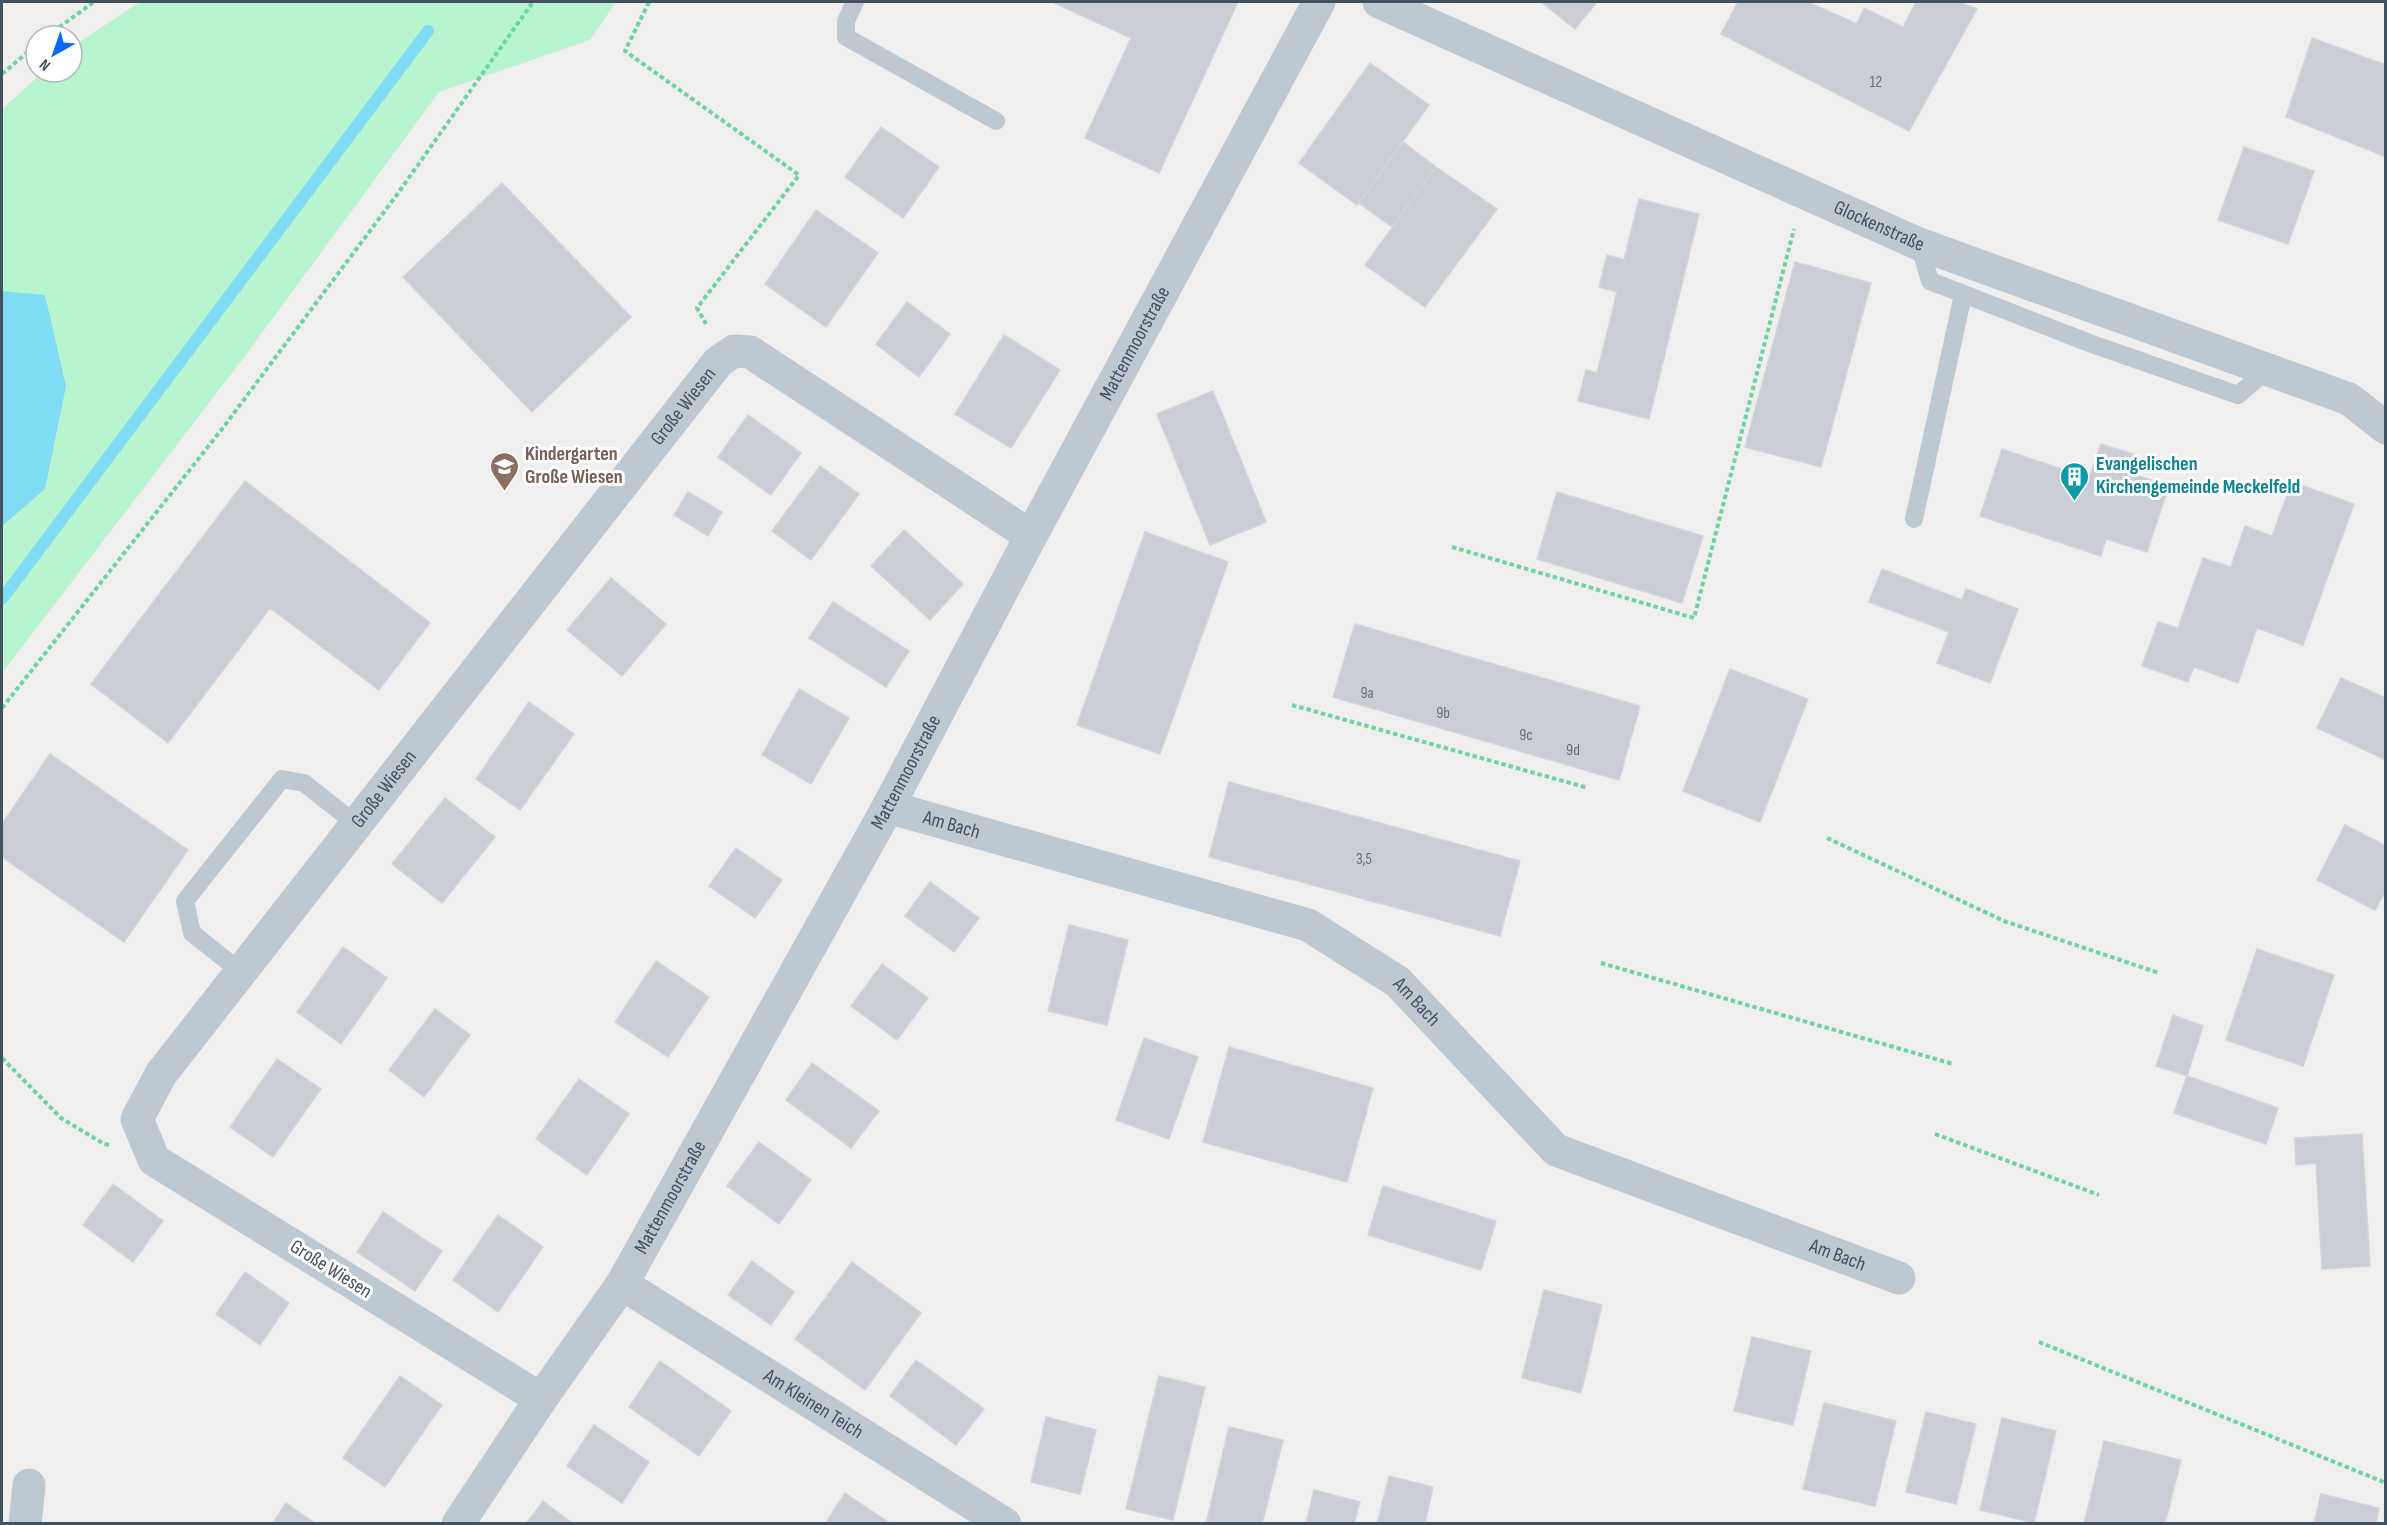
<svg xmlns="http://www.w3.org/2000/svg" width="2387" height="1525" viewBox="0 0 2387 1525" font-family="'Sofia Sans Condensed',sans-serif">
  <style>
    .green { fill: #b7f4cf }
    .water { fill: #80dbf5 }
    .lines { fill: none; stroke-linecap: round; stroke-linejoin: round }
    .stream { stroke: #80dbf5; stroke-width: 12 }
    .building { fill: #c9cdd5; stroke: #d1d4db; stroke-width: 1.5 }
    .path { stroke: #6cd5a2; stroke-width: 4; stroke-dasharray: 4.5 3; stroke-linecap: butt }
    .service { stroke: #bdc9d2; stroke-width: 18 }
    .minor { stroke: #bdc9d2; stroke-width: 33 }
    .labels { text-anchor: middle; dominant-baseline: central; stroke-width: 6; stroke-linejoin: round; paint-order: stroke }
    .number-label { font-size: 16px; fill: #65707c }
    .street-label { font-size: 20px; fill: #44515e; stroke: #fff }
    .education-label { font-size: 20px; font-weight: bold; fill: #785e54; stroke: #fff; text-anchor: start }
    .culture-label { font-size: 20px; font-weight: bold; fill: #0d838f; stroke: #fff; text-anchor: start }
  </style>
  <rect width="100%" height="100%" fill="#f1eeee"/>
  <!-- green -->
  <polygon class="green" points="140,2 616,2 590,40 439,92 248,352 2,673 2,109 43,72 72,72 72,47"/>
  <!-- water -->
  <polygon class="water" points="2,291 45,295 66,386 45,489 2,526"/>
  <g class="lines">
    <!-- stream -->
    <polyline class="stream" points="2,599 428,31"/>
  </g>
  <!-- building -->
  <g class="building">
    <polygon points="1052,2 1238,2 1159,173 1085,138 1131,38"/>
    <polygon points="1541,2 1597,2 1575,29"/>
    <polygon points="1738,2 1808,2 1857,24 1864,8 1903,27 1916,2 1959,2 1977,9 1909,131 1721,34"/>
    <polygon points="2312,38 2386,65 2386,157 2286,117"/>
    <polygon points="1370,63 1429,105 1357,205 1299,163"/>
    <polygon points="881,127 939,167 903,218 845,177"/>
    <polygon points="1403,142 1436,167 1392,227 1359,203"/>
    <polygon points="2244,147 2314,171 2288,244 2218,220"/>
    <polygon points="1436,167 1497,209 1425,307 1365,265"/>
    <polygon points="502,183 631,317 532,412 403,277"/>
    <polygon points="1639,199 1699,214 1649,419 1578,401 1586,370 1597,373 1617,292 1599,287 1607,255 1624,260"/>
    <polygon points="816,210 878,253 826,327 765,284"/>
    <polygon points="1795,262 1871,283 1821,467 1745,447"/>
    <polygon points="907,302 950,334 919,377 876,344"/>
    <polygon points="1004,335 1060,370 1011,448 955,414"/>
    <polygon points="1213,391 1266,522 1210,545 1157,414"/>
    <polygon points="748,415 801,453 771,495 718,457"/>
    <polygon points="2101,444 2133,454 2127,472 2169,486 2147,552 2106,539 2101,556 1980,516 2002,449 2089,478"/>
    <polygon points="820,466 859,494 811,560 772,531"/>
    <polygon points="245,481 430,623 379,690 270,608 168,743 91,684"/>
    <polygon points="2292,482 2354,504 2303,645 2257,628 2238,683 2194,667 2188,682 2142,666 2158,622 2178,628 2203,558 2231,567 2245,526 2272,536"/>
    <polygon points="688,492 722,512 708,536 674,515"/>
    <polygon points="1557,492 1703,536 1682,603 1537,559"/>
    <polygon points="904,530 963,584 930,620 871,566"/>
    <polygon points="1145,532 1228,562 1160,754 1077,725"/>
    <polygon points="1882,569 1962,600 1966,589 2018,609 1990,683 1937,663 1949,632 1869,602"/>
    <polygon points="611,578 666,624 622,676 567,630"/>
    <polygon points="833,602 909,651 886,687 809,638"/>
    <polygon points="1355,624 1640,706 1619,780 1333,697"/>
    <polygon points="1730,669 1808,699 1760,822 1683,791"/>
    <polygon points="2341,678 2386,698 2386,760 2317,728"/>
    <polygon points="799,689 849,718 811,784 762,755"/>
    <polygon points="529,702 574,734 520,810 476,779"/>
    <polygon points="50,754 188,850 124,942 2,857 2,824"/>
    <polygon points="1229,782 1520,861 1500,936 1209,857"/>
    <polygon points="445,798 495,837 442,903 392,864"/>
    <polygon points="2345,825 2386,846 2386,890 2375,910 2317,880"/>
    <polygon points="736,848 782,880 755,918 709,886"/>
    <polygon points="930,882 979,918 954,952 905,916"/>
    <polygon points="1069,925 1128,940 1107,1025 1048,1011"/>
    <polygon points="343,947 387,978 341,1044 297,1012"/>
    <polygon points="2257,949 2334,975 2303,1066 2226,1040"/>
    <polygon points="656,961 709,997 668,1057 615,1022"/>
    <polygon points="882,964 928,998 897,1040 851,1006"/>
    <polygon points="435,1009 470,1035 424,1097 389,1070"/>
    <polygon points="2173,1015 2203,1026 2187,1076 2156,1066"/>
    <polygon points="1144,1038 1198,1057 1169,1139 1116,1120"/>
    <polygon points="1229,1047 1373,1088 1347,1182 1203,1142"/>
    <polygon points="277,1059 321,1089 273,1157 230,1127"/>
    <polygon points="812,1063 879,1111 851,1148 786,1100"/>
    <polygon points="2187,1076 2278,1108 2266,1144 2174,1113"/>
    <polygon points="579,1079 629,1114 587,1175 536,1139"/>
    <polygon points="2362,1134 2370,1266 2322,1269 2316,1163 2296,1165 2295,1138"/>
    <polygon points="759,1142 811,1180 779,1224 727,1186"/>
    <polygon points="113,1184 163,1221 133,1262 83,1225"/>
    <polygon points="1383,1186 1496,1221 1481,1270 1368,1235"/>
    <polygon points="383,1212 442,1251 415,1291 357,1252"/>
    <polygon points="498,1215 543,1247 498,1312 453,1280"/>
    <polygon points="752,1261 794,1292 771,1325 728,1295"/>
    <polygon points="852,1262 921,1313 865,1390 795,1339"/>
    <polygon points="245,1272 289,1303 260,1345 216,1314"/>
    <polygon points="1544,1290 1602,1305 1581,1393 1522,1378"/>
    <polygon points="1752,1337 1811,1351 1793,1425 1734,1411"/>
    <polygon points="916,1360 984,1409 956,1445 890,1396"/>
    <polygon points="660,1361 731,1411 699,1456 629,1407"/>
    <polygon points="400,1376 442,1405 385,1487 343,1458"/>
    <polygon points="1159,1376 1205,1387 1173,1520 1126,1509"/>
    <polygon points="1824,1403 1896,1421 1875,1506 1803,1489"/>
    <polygon points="1926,1412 1976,1424 1956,1504 1906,1492"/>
    <polygon points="1046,1417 1096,1430 1080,1494 1031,1482"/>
    <polygon points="2002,1418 2056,1431 2034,1523 1980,1510"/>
    <polygon points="594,1425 649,1462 622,1503 567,1466"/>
    <polygon points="1229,1427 1283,1440 1262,1524 1206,1524"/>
    <polygon points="2104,1441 2181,1460 2165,1524 2084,1524"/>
    <polygon points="1389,1476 1433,1487 1425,1524 1377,1524"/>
    <polygon points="1314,1490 1360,1502 1354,1524 1306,1524"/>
    <polygon points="845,1493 891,1524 825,1524"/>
    <polygon points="2321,1494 2379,1508 2376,1524 2314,1524"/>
    <polygon points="543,1501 573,1524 526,1524"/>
    <polygon points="286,1503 316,1524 272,1524"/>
  </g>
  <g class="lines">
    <!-- path -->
    <g class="path">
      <polyline points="649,2 625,51 799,175 697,308 706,324"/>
      <polyline points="47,36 94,2"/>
      <polyline points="2,74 36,45"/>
      <polyline points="1452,547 1694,618 1794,229"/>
      <polyline points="1292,705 1588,788"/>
      <polyline points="2,708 222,429 396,196 533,2"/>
      <polyline points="1827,838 2004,921 2159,973"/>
      <polyline points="1601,963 1953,1064"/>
      <polyline points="2,1058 61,1118 104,1144 109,1145"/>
      <polyline points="1935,1134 2099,1195"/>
      <polyline points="2039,1342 2386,1483"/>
    </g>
    <!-- service -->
    <g class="service">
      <polyline points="855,2 846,21 846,37 996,121"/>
      <polyline points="1919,244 1930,281 2092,344 2238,395 2267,370"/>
      <polyline points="1914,519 1963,295"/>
      <polyline points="241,972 192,933 185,901 282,779 304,783 356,824"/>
    </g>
    <!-- minor -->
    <g class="minor">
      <path id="s1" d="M1379,2L1919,244L2349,399L2386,428"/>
      <path id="s2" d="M888,807L1308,925L1398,982L1556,1150L1899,1278"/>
      <path id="s3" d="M622,1284L1005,1524"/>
      <path id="s4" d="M541,1399L154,1160L137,1119L161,1074L718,362L734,351L750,352L1031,536"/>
      <polyline points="25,1524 29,1485"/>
      <path id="s5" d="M458,1524L541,1399L622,1284L888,807L1031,536L1319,2"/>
    </g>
  </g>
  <!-- icons -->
  <defs>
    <symbol id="school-pin" viewBox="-11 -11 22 30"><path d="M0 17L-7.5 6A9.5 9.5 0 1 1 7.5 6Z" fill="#8d6e63" stroke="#fff"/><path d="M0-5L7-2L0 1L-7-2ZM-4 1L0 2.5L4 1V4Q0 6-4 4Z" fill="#fff"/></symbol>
    <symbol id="building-pin" viewBox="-11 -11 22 30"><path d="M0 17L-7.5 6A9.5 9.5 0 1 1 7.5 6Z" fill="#0f9aa8" stroke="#fff"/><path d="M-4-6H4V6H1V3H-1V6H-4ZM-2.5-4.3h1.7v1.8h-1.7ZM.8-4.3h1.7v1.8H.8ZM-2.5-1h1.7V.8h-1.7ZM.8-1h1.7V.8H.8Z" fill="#fff"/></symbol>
  </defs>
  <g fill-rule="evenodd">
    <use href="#school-pin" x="488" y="450" width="33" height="45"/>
    <use href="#building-pin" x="2058" y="460" width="33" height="45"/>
  </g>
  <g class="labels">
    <!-- number labels -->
    <g class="number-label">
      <text x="1876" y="82">12</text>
      <text x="1367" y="693">9a</text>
      <text x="1443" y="713">9b</text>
      <text x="1526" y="735">9c</text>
      <text x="1573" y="750">9d</text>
      <text x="1364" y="859">3,5</text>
    </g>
    <!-- street labels -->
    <g class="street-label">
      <text stroke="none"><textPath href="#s1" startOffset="548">Glockenstraße</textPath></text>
      <text stroke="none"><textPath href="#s5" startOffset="1362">Mattenmoorstraße</textPath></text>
      <text stroke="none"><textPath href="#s4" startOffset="1398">Große Wiesen</textPath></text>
      <text stroke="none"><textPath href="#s5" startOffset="876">Mattenmoorstraße</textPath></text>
      <text stroke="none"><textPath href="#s4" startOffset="912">Große Wiesen</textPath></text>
      <text stroke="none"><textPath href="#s2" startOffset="66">Am Bach</textPath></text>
      <text stroke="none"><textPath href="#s2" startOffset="570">Am Bach</textPath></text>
      <text stroke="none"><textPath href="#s5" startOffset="390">Mattenmoorstraße</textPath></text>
      <text stroke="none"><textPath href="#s2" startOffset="1074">Am Bach</textPath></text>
      <text transform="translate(331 1269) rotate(32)">Große Wiesen</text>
      <text stroke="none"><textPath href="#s3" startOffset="226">Am Kleinen Teich</textPath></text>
    </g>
    <!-- education labels -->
    <g class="education-label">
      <text x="525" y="454">Kindergarten<tspan x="525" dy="23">Große Wiesen</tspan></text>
    </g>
    <!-- culture labels -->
    <g class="culture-label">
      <text x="2096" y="464">Evangelischen<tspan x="2096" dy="23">Kirchengemeinde Meckelfeld</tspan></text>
    </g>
  </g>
  <!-- border -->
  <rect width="2387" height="1525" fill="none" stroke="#44515e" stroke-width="6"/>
  <!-- north arrow -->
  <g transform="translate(54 54) rotate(220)"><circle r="28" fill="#ffffff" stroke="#b4b9bf" stroke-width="1.5"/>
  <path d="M0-4.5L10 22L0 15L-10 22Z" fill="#056bf4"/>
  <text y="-9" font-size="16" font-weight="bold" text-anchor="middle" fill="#44515e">N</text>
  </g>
</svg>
